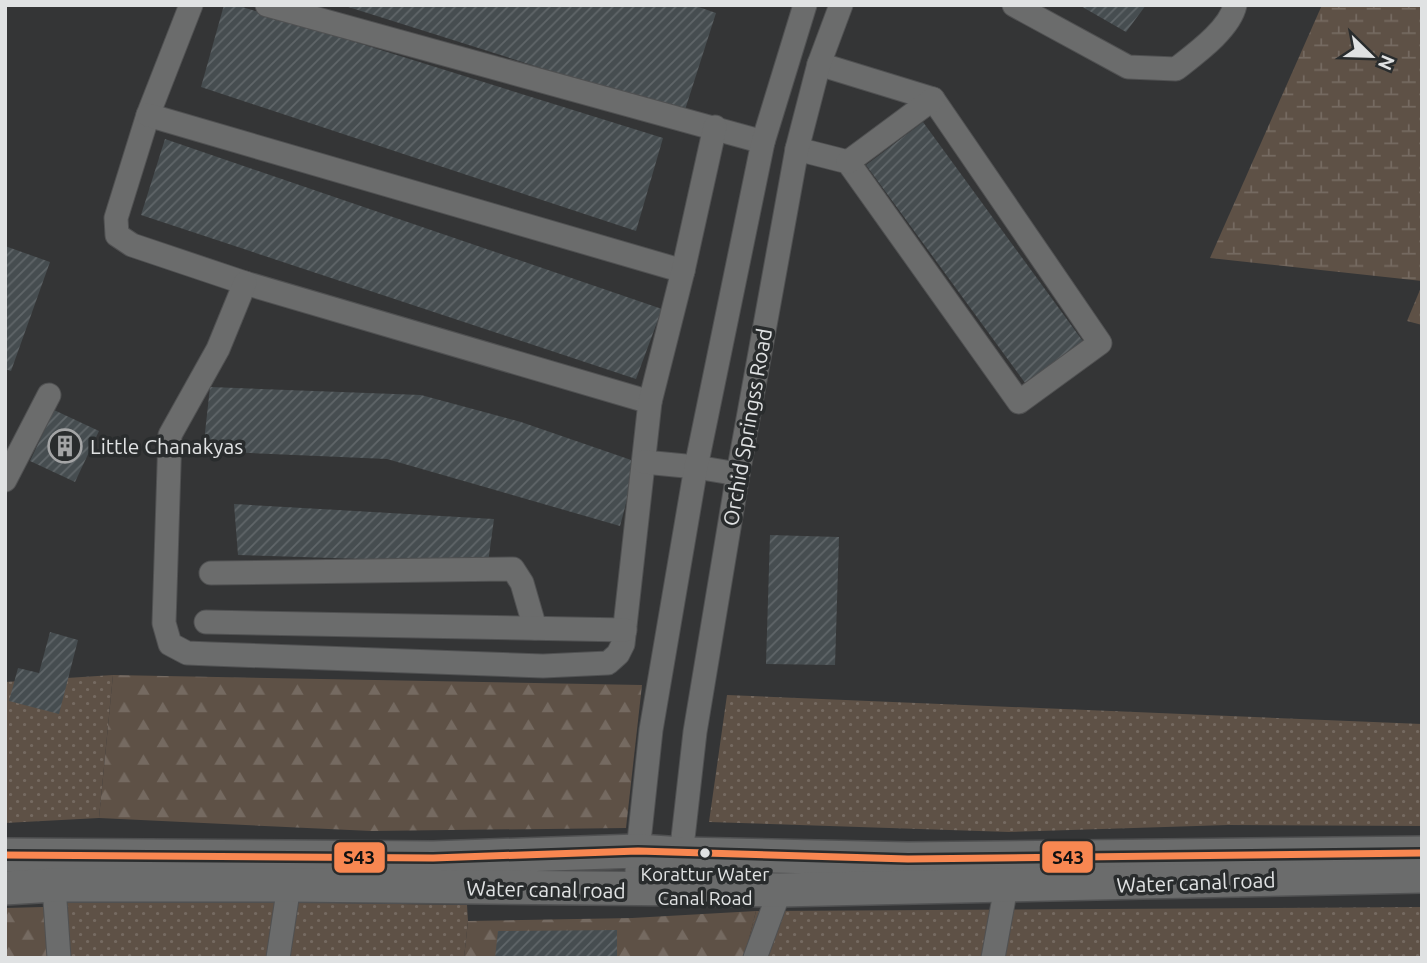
<svg xmlns="http://www.w3.org/2000/svg" width="1427" height="963" viewBox="0 0 1427 963" font-family="Ubuntu,sans-serif">
  <style>
    .green { fill: url(#green-dots) }
    .forest { fill: url(#forest-firs) }
    .wetland { fill: url(#wetland-marsh) }
    .building { fill: url(#building-hatch) }
    .lines { fill: none; stroke-linecap: round; stroke-linejoin: round }
    .street-casing { stroke: #505152; stroke-width: 25 }
    .secondary-casing { stroke: #505152; stroke-width: 36 }
    .street { stroke: #6b6c6c; stroke-width: 23 }
    .secondary { stroke: #6b6c6c; stroke-width: 33 }
    .bus-1-casing { stroke: #292c2d; stroke-width: 12 }
    .bus-1 { stroke: #f88751; stroke-width: 7 }
    .bus-dot { fill: #e0e2e3; stroke: #292c2d; stroke-width: 2.5 }
    .labels { text-anchor: middle; dominant-baseline: central; stroke-width: 7; stroke-linejoin: round; paint-order: stroke }
    .bus-label { font-size: 19px; fill: #e0e2e3; stroke: #292c2d }
    .street-label { font-size: 21px; fill: #e0e2e3; stroke: #292c2d }
    .poi-label { font-size: 21px; fill: #e0e2e3; stroke: #292c2d; text-anchor: start }
    .line-badge { stroke: #292c2d; stroke-width: 2.5 }
    .pale-badge-label { font-size: 19px; text-anchor: middle; font-weight: bold; fill: #111 }
  </style>
  <defs>
    <pattern id="green-dots" width="8" height="8" patternUnits="userSpaceOnUse" patternTransform="scale(1.75)"><rect width="8" height="8" fill="#5e5146"/><path d="M2 2h.1M6 6h.1" fill="none" stroke="#756a61" stroke-width="1.8" stroke-linecap="round"/></pattern>
    <pattern id="forest-firs" width="22" height="20" patternUnits="userSpaceOnUse" patternTransform="scale(1.75)"><rect width="22" height="20" fill="#5e5146"/><path d="M5 1l3.5 6h-7zM16 11l3.5 6h-7z" fill="#756a61"/></pattern>
    <pattern id="wetland-marsh" width="20" height="14" patternUnits="userSpaceOnUse" patternTransform="scale(1.75)"><rect width="20" height="14" fill="#5e5146"/><path d="M1 5h8M5 5V1M11 12h8M15 12V8" fill="none" stroke="#756a61"/></pattern>
    <pattern id="building-hatch" width="6" height="6" patternUnits="userSpaceOnUse" patternTransform="scale(1.75)"><rect width="6" height="6" fill="#464d50"/><path d="M-1 1l2-2M0 6l6-6M5 7l2-2" fill="none" stroke="#606669"/></pattern>
  </defs>
  <rect width="100%" height="100%" fill="#343536"/>
  <!-- green -->
  <g class="green">
    <polygon points="113,675 99,818 5,823 5,682"/>
    <polygon points="727,695 1422,724 1422,826 1228,825 1009,832 709,822"/>
    <polygon points="268,902 467,905 468,921 464,958 71,958 66,903"/>
    <polygon points="1422,907 1422,958 744,958 756,911"/>
  </g>
  <!-- forest -->
  <g class="forest">
    <polygon points="113,675 642,685 626,828 371,831 99,818"/>
    <polygon points="66,903 71,958 5,958 5,908 43,907"/>
    <polygon points="756,911 744,958 464,958 468,921 632,918"/>
  </g>
  <!-- wetland -->
  <g class="wetland">
    <polygon points="1322,5 1422,5 1422,281 1210,258"/>
    <polygon points="1422,285 1422,325 1407,321"/>
  </g>
  <!-- building -->
  <g class="building">
    <polygon points="224,5 236,5 663,138 636,231 201,87"/>
    <polygon points="342,5 693,5 716,13 684,113"/>
    <polygon points="1079,5 1146,5 1126,32"/>
    <polygon points="923,122 1085,344 1028,387 866,165"/>
    <polygon points="165,139 662,309 636,379 141,215"/>
    <polygon points="5,246 50,262 11,371 5,369"/>
    <polygon points="210,387 421,395 521,422 637,462 620,526 387,459 203,451"/>
    <polygon points="54,410 99,431 75,482 30,461"/>
    <polygon points="234,504 494,519 488,563 238,555"/>
    <polygon points="770,535 839,537 835,665 766,664"/>
    <polygon points="50,632 78,640 59,714 9,701 18,668 39,673"/>
    <polygon points="617,930 617,958 495,958 498,931"/>
  </g>
  <g class="lines">
    <defs>
      <g id="street">
        <polyline points="191,5 148,115 116,218 117,235 132,245 245,283 650,402"/>
        <polyline points="267,5 763,142"/>
        <path d="M1014,5L1128,67L1176,69C1195,54 1230,29 1235,5"/>
        <polyline points="148,115 683,271"/>
        <polyline points="797,149 848,162 1019,402 1100,343 933,99 819,64"/>
        <polyline points="848,162 933,99"/>
        <polyline points="245,283 218,349 170,435 164,623 170,644 187,653 211,654 543,666 608,663 618,654 623,644 650,402 683,271 715,127"/>
        <polyline points="644,462 696,467 738,474"/>
        <polyline points="5,480 49,395"/>
        <polyline points="211,573 513,569 522,583 535,628"/>
        <polyline points="206,622 625,630"/>
        <polyline points="53,872 59,958"/>
        <polyline points="636,890 638,851 651,730 696,467 763,142 805,5"/>
        <polyline points="677,891 695,732 738,474 797,149 819,64 841,5"/>
        <polyline points="278,958 291,872"/>
        <polyline points="755,958 780,890"/>
        <polyline points="993,958 1006,887 1004,872"/>
      </g>
      <g id="secondary">
        <polyline points="5,855 433,858 638,851 682,854 908,859 1422,853"/>
        <polyline points="5,888 54,885 289,885 780,890 1422,876"/>
      </g>
    </defs>
    <!-- street casing -->
    <use href="#street" class="street-casing"/>
    <!-- secondary casing -->
    <use href="#secondary" class="secondary-casing"/>
    <!-- street -->
    <use href="#street" class="street"/>
    <!-- secondary -->
    <use href="#secondary" class="secondary"/>
    <defs>
      <polyline id="bus-1" points="5,855 433,858 638,851 908,859 1422,853"/>
    </defs>
    <!-- bus-1 casing -->
    <use href="#bus-1" class="bus-1-casing"/>
    <!-- bus-1 -->
    <use href="#bus-1" class="bus-1"/>
  </g>
  <!-- icons -->
  <defs>
    <symbol id="building-ring" viewBox="-11 -11 22 22"><circle r="9.5" fill="#292c2d" stroke="#a4a5a6" stroke-width="1.5"/><path d="M-4-6H4V6H1V3H-1V6H-4ZM-2.5-4.3h1.7v1.8h-1.7ZM.8-4.3h1.7v1.8H.8ZM-2.5-1h1.7V.8h-1.7ZM.8-1h1.7V.8H.8Z" fill="#a4a5a6"/></symbol>
  </defs>
  <g fill-rule="evenodd">
    <use href="#building-ring" x="46" y="427" width="38" height="38"/>
  </g>
  <!-- markers -->
  <circle class="bus-dot" cx="705" cy="853" r="6"/>
  <g class="labels">
    <!-- bus labels -->
    <g class="bus-label">
      <text x="705" y="874">Korattur Water<tspan x="705" dy="24">Canal Road</tspan></text>
    </g>
    <!-- street labels -->
    <g class="street-label">
      <text transform="translate(747 427) rotate(-80)">Orchid Springss Road</text>
      <text transform="translate(1196 882) rotate(-2)">Water canal road</text>
      <text transform="translate(546 889) rotate(1)">Water canal road</text>
    </g>
    <!-- poi labels -->
    <g class="poi-label">
      <text x="90" y="446">Little Chanakyas</text>
    </g>
  </g>
  <g class="line-badge">
    <rect x="1041" y="840" width="53" height="34" rx="7" fill="#f88751"/>
    <rect x="333" y="841" width="53" height="33" rx="7" fill="#f88751"/>
  </g>
  <g class="pale-badge-label">
    <text x="1068" y="864">S43</text>
    <text x="359" y="864">S43</text>
  </g>
  <!-- border -->
  <rect width="1427" height="963" fill="none" stroke="#e0e2e3" stroke-width="14"/>
  <!-- north arrow -->
  <g transform="translate(1371 56) rotate(113)" stroke="#292c2d" stroke-width="5" paint-order="stroke">
  <path d="M0-5L12 26L0 18L-12 26Z" fill="#e0e2e3"/>
  <text y="-10" font-size="19" font-weight="bold" text-anchor="middle" fill="#e0e2e3">N</text>
  </g>
</svg>
